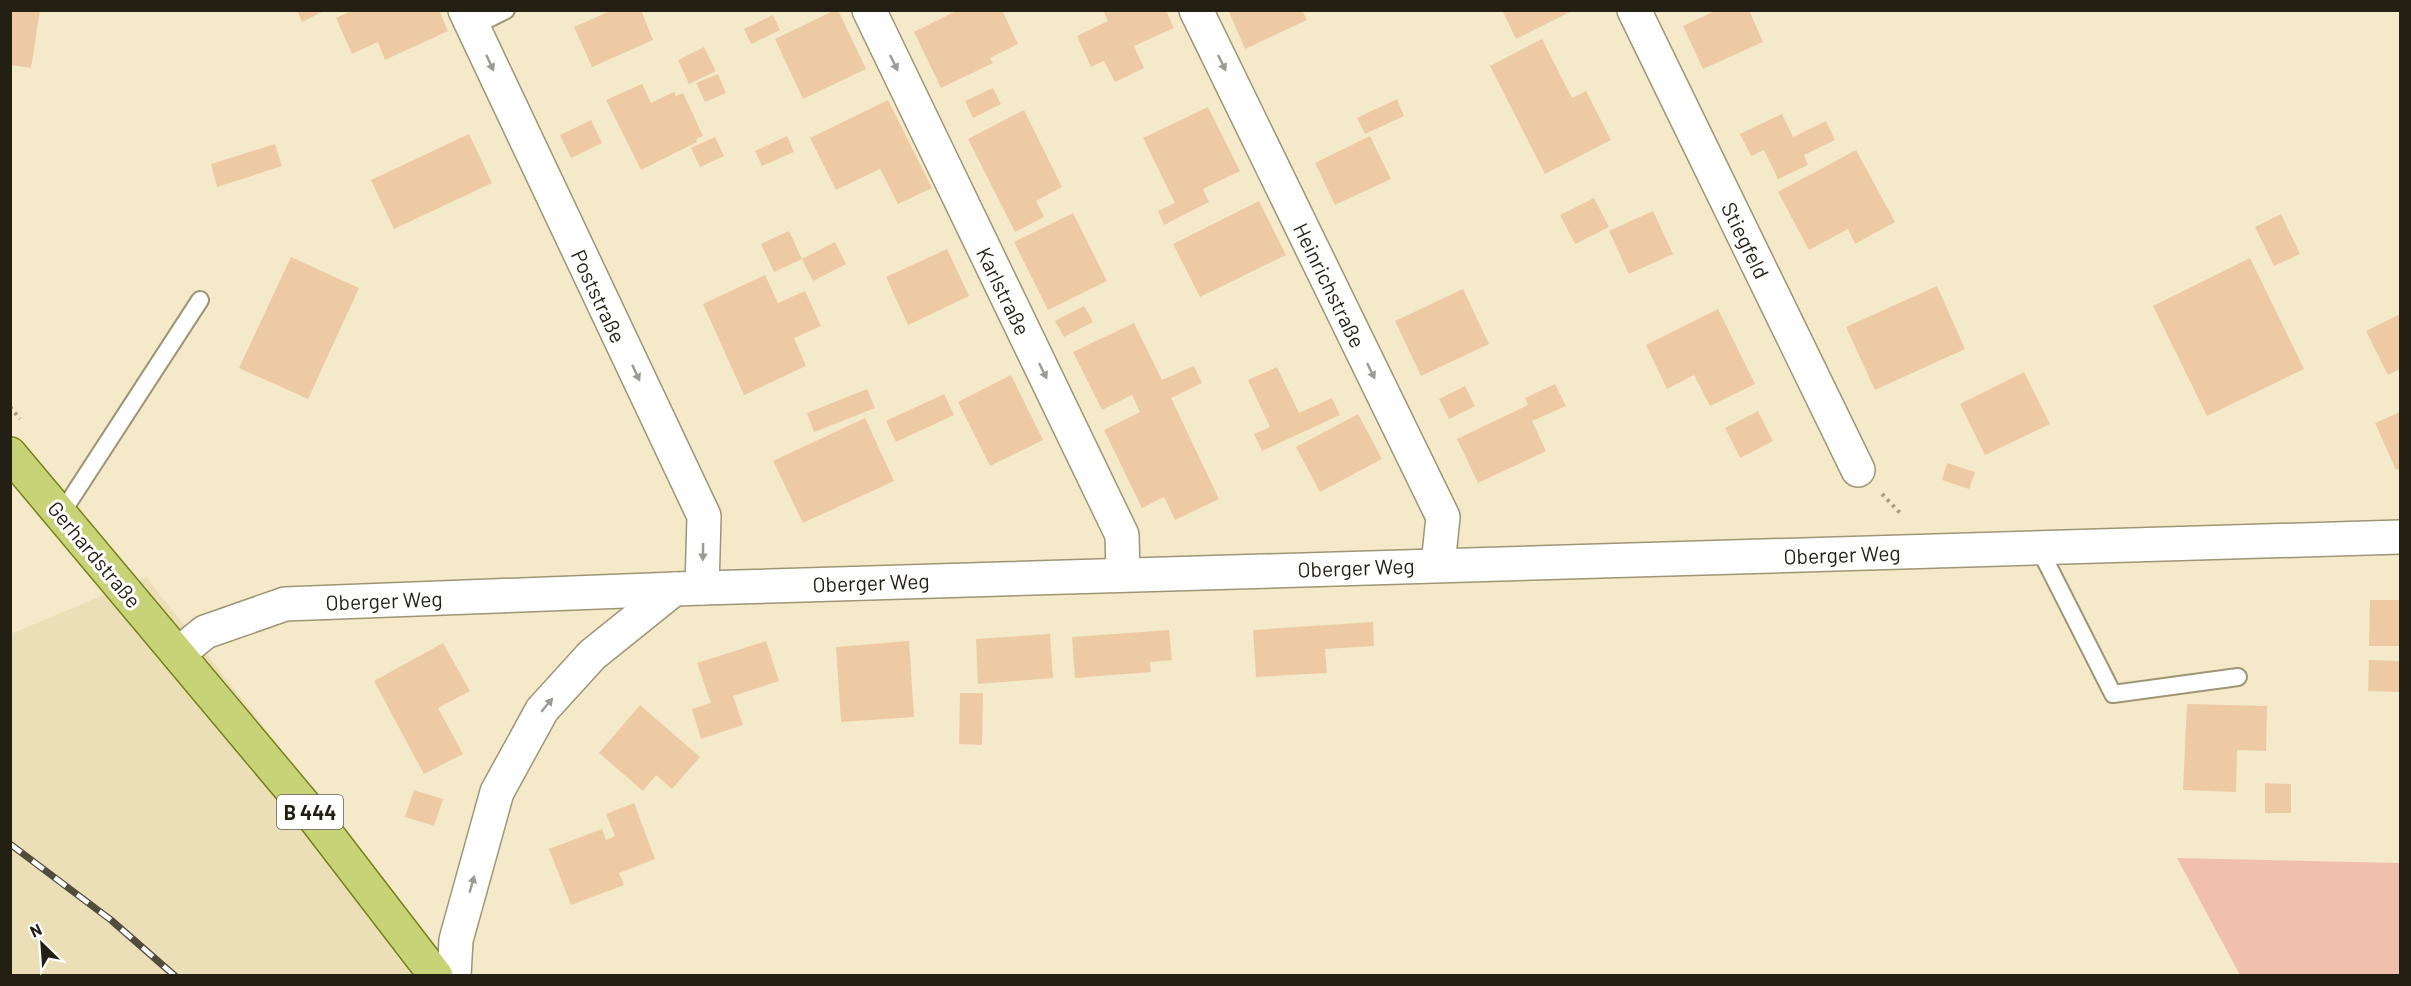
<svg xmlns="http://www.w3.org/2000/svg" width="2411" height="986" viewBox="0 0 2411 986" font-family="Barlow,sans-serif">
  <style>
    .built { fill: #ebdfb7 }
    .green { fill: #f1c0ac }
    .building { fill: #eecaa4 }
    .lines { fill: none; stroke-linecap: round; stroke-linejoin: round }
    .service-casing { stroke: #9e9576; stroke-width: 20 }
    .minor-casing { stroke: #9e9576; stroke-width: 36 }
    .tertiary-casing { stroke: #9e9576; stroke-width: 36 }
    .primary-casing { stroke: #768119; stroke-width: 36 }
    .path { stroke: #a8a086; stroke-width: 4; stroke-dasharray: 3 4.5; stroke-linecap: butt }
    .service { stroke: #fff; stroke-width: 16 }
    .minor { stroke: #fff; stroke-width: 33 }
    .tertiary { stroke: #fff; stroke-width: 33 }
    .primary { stroke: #c8d377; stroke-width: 33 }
    .rail-casing { stroke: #514c3b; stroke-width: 7 }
    .rail { stroke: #fff; stroke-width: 4.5; stroke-dasharray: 14; stroke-linecap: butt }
    .oneway { fill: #9c9a95 }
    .labels { text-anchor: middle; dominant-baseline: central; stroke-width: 6; stroke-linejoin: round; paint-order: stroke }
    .shield { fill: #fff; stroke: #65625a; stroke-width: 1.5 }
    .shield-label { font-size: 20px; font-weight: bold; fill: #231f13 }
    .street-label { font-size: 21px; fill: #231f13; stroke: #fff }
  </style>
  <rect width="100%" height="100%" fill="#f4eac9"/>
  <!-- built -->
  <polygon class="built" points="146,577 459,975 11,976 11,634"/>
  <!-- green -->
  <polygon class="green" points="2177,858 2400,863 2400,975 2240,975"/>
  <!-- building -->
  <g class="building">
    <polygon points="10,10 40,10 31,68 10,65"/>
    <polygon points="297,10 326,10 302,22"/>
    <polygon points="353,10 439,10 448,31 385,60 378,42 352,54 336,18"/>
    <polygon points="612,10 641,10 653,40 592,67 574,27"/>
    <polygon points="835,10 838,10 866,69 803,99 775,39"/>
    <polygon points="958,10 1002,10 1018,44 990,58 993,63 941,88 914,32"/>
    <polygon points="1103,10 1166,10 1174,28 1134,46 1144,68 1115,82 1104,61 1091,67 1077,36 1108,21"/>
    <polygon points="1228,10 1302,10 1307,20 1245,49"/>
    <polygon points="1502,10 1574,10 1516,39"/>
    <polygon points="1717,10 1749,10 1763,42 1703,69 1683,26"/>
    <polygon points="773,15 780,30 751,44 744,29"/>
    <polygon points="1542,39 1572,98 1586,91 1611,140 1545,174 1490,66"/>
    <polygon points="704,47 716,71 689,84 678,60"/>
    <polygon points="718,74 726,93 705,102 696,83"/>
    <polygon points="642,84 651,103 674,92 676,96 683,93 703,136 696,139 697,142 641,170 606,100"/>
    <polygon points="993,88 1001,104 973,118 965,101"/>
    <polygon points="1397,99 1404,116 1365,134 1357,118"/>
    <polygon points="888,100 932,188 898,204 880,169 836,190 810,138"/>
    <polygon points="1208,107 1240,171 1203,189 1209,202 1164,225 1158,211 1175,203 1143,138"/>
    <polygon points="1024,110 1062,187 1036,201 1044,217 1015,232 968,139"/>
    <polygon points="1782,114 1793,137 1826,121 1835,140 1804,155 1808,165 1778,179 1764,150 1751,156 1740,134"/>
    <polygon points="591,120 602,143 571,158 560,135"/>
    <polygon points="469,134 492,183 394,229 371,180"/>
    <polygon points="787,136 794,152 762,166 755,151"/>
    <polygon points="1370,136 1391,179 1335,205 1315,163"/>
    <polygon points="715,137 724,156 700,167 691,148"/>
    <polygon points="275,144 282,166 217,187 211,164"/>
    <polygon points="1856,150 1895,222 1855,244 1848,229 1809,250 1778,192"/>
    <polygon points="1594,198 1609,227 1575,244 1560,215"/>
    <polygon points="1259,201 1286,255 1200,297 1173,244"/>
    <polygon points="1653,211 1673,254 1629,274 1609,231"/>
    <polygon points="1073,213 1107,281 1048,310 1014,242"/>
    <polygon points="2281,214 2300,254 2274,266 2255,227"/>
    <polygon points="789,231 802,259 835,242 846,264 813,281 802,259 774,272 761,244"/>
    <polygon points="947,249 969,296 908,325 886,277"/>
    <polygon points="291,257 359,288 308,399 239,368"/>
    <polygon points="2250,258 2304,369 2207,416 2153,306"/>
    <polygon points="765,275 778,303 805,291 821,326 794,338 806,366 744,395 703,304"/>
    <polygon points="1937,286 1965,349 1875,390 1846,327"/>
    <polygon points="1463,289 1489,344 1421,376 1395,321"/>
    <polygon points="1084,306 1093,322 1064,337 1055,321"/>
    <polygon points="1718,309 1755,384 1710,406 1694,375 1667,389 1646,345"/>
    <polygon points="2400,314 2400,369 2388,375 2366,331"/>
    <polygon points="1134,323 1162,380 1194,366 1202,383 1171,398 1219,499 1175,520 1164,497 1142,508 1104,430 1140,412 1132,395 1102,410 1073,352"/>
    <polygon points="1277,367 1299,413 1332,398 1340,415 1262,451 1254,434 1270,427 1248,380"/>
    <polygon points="2024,372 2050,424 1985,455 1960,404"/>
    <polygon points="1011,375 1043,440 990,466 958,402"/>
    <polygon points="1555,384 1566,406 1532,421 1546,451 1478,483 1457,439 1528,405 1525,398"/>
    <polygon points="1465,386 1475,406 1449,419 1439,399"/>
    <polygon points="867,389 875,408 814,432 807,413"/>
    <polygon points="944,394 954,415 896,442 886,421"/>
    <polygon points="1758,411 1773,441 1740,458 1725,428"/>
    <polygon points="2400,412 2400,468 2396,470 2375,423"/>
    <polygon points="1358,414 1382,459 1320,492 1296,447"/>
    <polygon points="865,418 894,481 803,523 773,461"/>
    <polygon points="1947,463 1975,472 1969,489 1942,480"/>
    <polygon points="2370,600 2400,600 2400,646 2369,646"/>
    <polygon points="1373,622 1374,646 1325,649 1327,673 1256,677 1253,630"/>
    <polygon points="1169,630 1172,660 1150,662 1151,672 1075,678 1072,637"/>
    <polygon points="1050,634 1053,678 978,684 976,639"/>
    <polygon points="766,641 779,681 733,696 743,725 701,739 692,709 711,703 697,663"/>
    <polygon points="909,641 914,717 841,722 836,647"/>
    <polygon points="443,643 470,691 438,708 463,754 424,774 374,681"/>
    <polygon points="2369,660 2400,661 2400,692 2368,691"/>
    <polygon points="960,693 983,693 982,745 959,744"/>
    <polygon points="2187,704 2267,706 2266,751 2237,750 2236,792 2183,790"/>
    <polygon points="640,705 700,757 672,789 656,775 643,791 599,753"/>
    <polygon points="2265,783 2291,784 2291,813 2265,813"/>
    <polygon points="414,790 443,799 434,826 405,817"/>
    <polygon points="634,803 655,859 619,873 624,885 571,905 549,849 602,829 606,840 615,836 606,814"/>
  </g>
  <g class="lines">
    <defs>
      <g id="service">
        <polyline points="472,27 506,10"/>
        <polyline points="61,514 200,300"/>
        <polyline points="2039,548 2113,694 2238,677"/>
      </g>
      <g id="minor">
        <polyline points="465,10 704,516 702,588"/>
        <polyline points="869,10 1122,535 1123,575"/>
        <polyline points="1196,10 1443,517 1438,565"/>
        <polyline points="1634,10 1858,470"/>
        <polyline points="454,976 456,940 497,792 542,710 592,655 674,589"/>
      </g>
      <polyline id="tertiary" points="178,654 205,632 285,604 702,588 2400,537"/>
      <polyline id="primary" points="10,454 310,812 436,976"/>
    </defs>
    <!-- service casing -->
    <use href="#service" class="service-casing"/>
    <!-- minor casing -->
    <use href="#minor" class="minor-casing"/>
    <!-- tertiary casing -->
    <use href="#tertiary" class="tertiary-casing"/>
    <!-- primary casing -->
    <use href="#primary" class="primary-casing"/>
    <!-- path -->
    <g class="path">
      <polyline points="10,407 20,419"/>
      <polyline points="1882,494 1902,515"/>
    </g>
    <!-- service -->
    <use href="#service" class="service"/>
    <!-- minor -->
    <use href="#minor" class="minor"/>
    <!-- tertiary -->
    <use href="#tertiary" class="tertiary"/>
    <!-- primary -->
    <use href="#primary" class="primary"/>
    <defs>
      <polyline id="rail" points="10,844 111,920 175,976"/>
    </defs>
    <!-- rail casing -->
    <use href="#rail" class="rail-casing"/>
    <!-- rail -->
    <use href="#rail" class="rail"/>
  </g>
  <!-- one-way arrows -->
  <defs><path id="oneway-solid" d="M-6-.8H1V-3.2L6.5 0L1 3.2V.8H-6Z" transform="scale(1.5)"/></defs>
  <g class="oneway">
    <use href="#oneway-solid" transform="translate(490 63) rotate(65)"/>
    <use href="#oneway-solid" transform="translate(894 63) rotate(64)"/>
    <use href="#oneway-solid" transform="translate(1222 63) rotate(64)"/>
    <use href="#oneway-solid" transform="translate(1043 371) rotate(64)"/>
    <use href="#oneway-solid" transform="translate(1371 371) rotate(64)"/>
    <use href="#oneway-solid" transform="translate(636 373) rotate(65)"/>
    <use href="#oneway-solid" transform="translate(703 552) rotate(91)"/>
    <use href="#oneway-solid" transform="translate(547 705) rotate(-50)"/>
    <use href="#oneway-solid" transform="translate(472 884) rotate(-74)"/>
  </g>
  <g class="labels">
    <!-- shield labels -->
    <rect class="shield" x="277" y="795" width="66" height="34" rx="4.5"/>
    <g class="shield-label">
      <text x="310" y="812">B 444</text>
    </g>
    <!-- street labels -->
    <g class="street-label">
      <text transform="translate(1746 240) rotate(64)">Stiegfeld</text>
      <text transform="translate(1330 285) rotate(64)">Heinrichstraße</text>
      <text transform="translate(1004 291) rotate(64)">Karlstraße</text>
      <text transform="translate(599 296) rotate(65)">Poststraße</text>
      <text transform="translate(95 554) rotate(50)">Gerhardstraße</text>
      <text transform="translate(1842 554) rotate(-2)">Oberger Weg</text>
      <text transform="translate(1356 567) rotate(-2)">Oberger Weg</text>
      <text transform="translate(871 582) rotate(-2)">Oberger Weg</text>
      <text transform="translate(384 600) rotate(-2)">Oberger Weg</text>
    </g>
  </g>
  <!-- border -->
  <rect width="2411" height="986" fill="none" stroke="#231f13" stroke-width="24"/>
  <!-- north arrow -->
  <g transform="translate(42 944) rotate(335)" stroke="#ffffff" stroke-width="4.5" paint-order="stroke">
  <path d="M0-4.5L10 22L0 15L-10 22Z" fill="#231f13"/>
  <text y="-9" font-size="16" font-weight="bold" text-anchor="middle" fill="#231f13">N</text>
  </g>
</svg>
